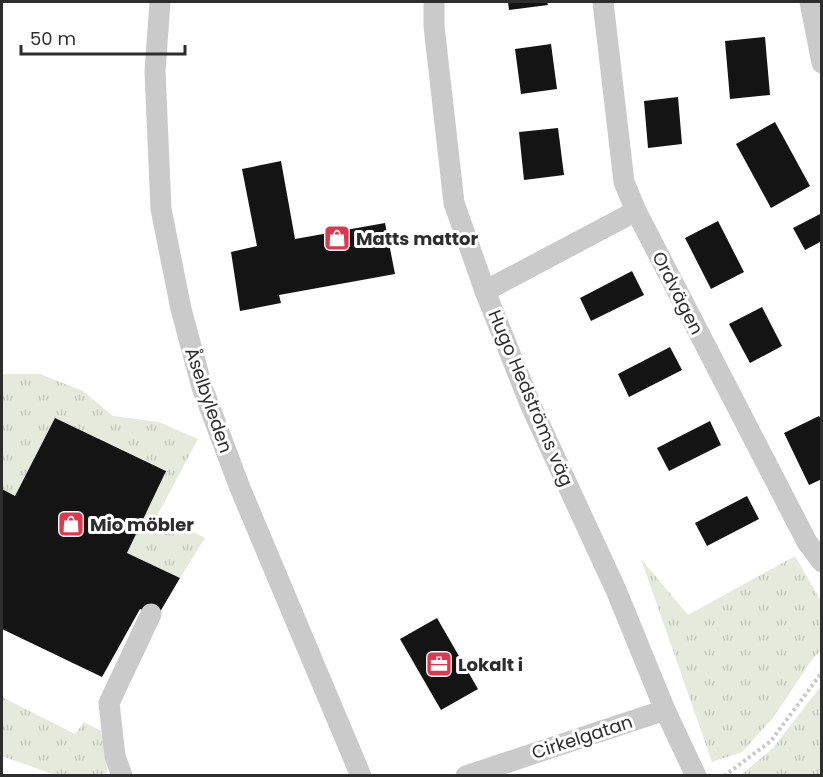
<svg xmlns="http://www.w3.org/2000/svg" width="823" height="777" viewBox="0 0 823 777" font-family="Poppins,sans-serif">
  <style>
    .grass { fill: url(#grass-tufts) }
    .building { fill: #141414 }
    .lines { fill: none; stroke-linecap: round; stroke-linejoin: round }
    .path { stroke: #cacaca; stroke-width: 4; stroke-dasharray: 3 3; stroke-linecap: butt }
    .minor { stroke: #cacaca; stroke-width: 21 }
    .labels { text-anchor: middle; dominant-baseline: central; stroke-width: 6; stroke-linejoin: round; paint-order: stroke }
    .poi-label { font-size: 18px; font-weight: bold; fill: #2d2d2d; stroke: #fff; text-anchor: start }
    .street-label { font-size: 18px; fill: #2d2d2d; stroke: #fff }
  </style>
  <defs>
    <pattern id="grass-tufts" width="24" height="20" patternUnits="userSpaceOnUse" patternTransform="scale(1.5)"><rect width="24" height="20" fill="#e5eadc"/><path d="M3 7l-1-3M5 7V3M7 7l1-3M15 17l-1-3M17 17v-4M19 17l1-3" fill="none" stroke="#c5c9bd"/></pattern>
  </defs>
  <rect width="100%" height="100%" fill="#fff"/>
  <!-- grass -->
  <g class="grass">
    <polygon points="2,374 40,374 83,391 113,416 159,422 198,439 158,514 205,538 180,578 127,553 166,470 55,418 15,496 2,489"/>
    <polygon points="795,556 821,601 821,650 811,661 773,718 742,752 712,762 641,559 688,615"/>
    <polygon points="821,686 821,775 741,775 773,748"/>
    <polygon points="2,697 75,734 84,722 105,733 107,772 104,775 55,775 2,756"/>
  </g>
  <!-- building -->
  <g class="building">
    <polygon points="508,2 547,2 548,5 509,10"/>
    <polygon points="765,37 770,95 730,99 725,41"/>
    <polygon points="551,44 557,89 521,94 515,49"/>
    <polygon points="678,97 682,144 648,148 644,101"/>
    <polygon points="775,122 810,186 771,208 736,144"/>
    <polygon points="558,128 564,175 524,180 519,132"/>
    <polygon points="281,161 295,239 385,223 395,274 279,295 281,303 240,311 231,252 257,246 242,169"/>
    <polygon points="822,213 822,241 805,250 793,228"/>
    <polygon points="718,221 744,272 711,289 685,238"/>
    <polygon points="632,271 644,295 591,321 580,298"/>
    <polygon points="762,307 782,346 750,363 729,324"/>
    <polygon points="670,347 682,370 629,397 618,374"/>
    <polygon points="819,416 822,421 822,479 809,485 784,433"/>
    <polygon points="55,418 166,471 127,553 180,578 157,617 140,609 102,677 2,629 2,489 15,496"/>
    <polygon points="710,421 721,445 669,471 657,448"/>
    <polygon points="747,496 759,519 707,546 695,523"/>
    <polygon points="437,618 478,689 441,710 400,639"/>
  </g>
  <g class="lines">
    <!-- path -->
    <polyline class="path" points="724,776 771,741 822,672"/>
    <!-- minor -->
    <g class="minor">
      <polyline points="160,2 155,71 161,209 181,309 202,387 240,488 361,776"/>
      <polyline points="434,2 434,26 454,203 485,291 531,406 616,590 665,710 696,776"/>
      <polyline points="603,2 624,182 636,211 807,542 822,562"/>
      <polyline points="810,2 822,63"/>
      <polyline points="485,291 636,211"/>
      <polyline points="122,776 115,756 109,703 151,614"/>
      <polyline points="466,776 665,710"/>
    </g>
  </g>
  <!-- icons -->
  <defs>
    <symbol id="shop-square" viewBox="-11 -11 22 22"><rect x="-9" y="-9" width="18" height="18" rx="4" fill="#dc3850" stroke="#fff"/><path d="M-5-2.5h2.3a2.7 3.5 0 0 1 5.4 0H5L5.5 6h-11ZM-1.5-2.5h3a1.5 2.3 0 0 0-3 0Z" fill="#fff"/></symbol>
    <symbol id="office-square" viewBox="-11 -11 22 22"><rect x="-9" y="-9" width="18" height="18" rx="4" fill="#dc3850" stroke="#fff"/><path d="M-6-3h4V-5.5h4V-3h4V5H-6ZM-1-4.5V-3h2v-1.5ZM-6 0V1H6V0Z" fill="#fff"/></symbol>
  </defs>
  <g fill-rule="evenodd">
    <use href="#shop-square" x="322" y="223" width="30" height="30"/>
    <use href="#shop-square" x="56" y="509" width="30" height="30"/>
    <use href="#office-square" x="424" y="649" width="30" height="30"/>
  </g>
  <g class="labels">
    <!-- poi labels -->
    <g class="poi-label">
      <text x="356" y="238">Matts mattor</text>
      <text x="90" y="524">Mio möbler</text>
      <text x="458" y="664">Lokalt i</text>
    </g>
    <!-- street labels -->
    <g class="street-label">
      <text transform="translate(678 293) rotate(63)">Ordvägen</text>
      <text transform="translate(531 398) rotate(67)">Hugo Hedströms väg</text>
      <text transform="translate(209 400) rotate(71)">Åselbyleden</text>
      <text transform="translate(582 737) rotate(-18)">Cirkelgatan</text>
    </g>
  </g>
  <!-- border -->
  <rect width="823" height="777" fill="none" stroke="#2d2d2d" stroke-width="6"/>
  <!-- scale -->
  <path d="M21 45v9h164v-9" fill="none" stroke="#2d2d2d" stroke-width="3"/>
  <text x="30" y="45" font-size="18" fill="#2d2d2d" stroke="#ffffff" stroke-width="4.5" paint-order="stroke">50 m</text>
</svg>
